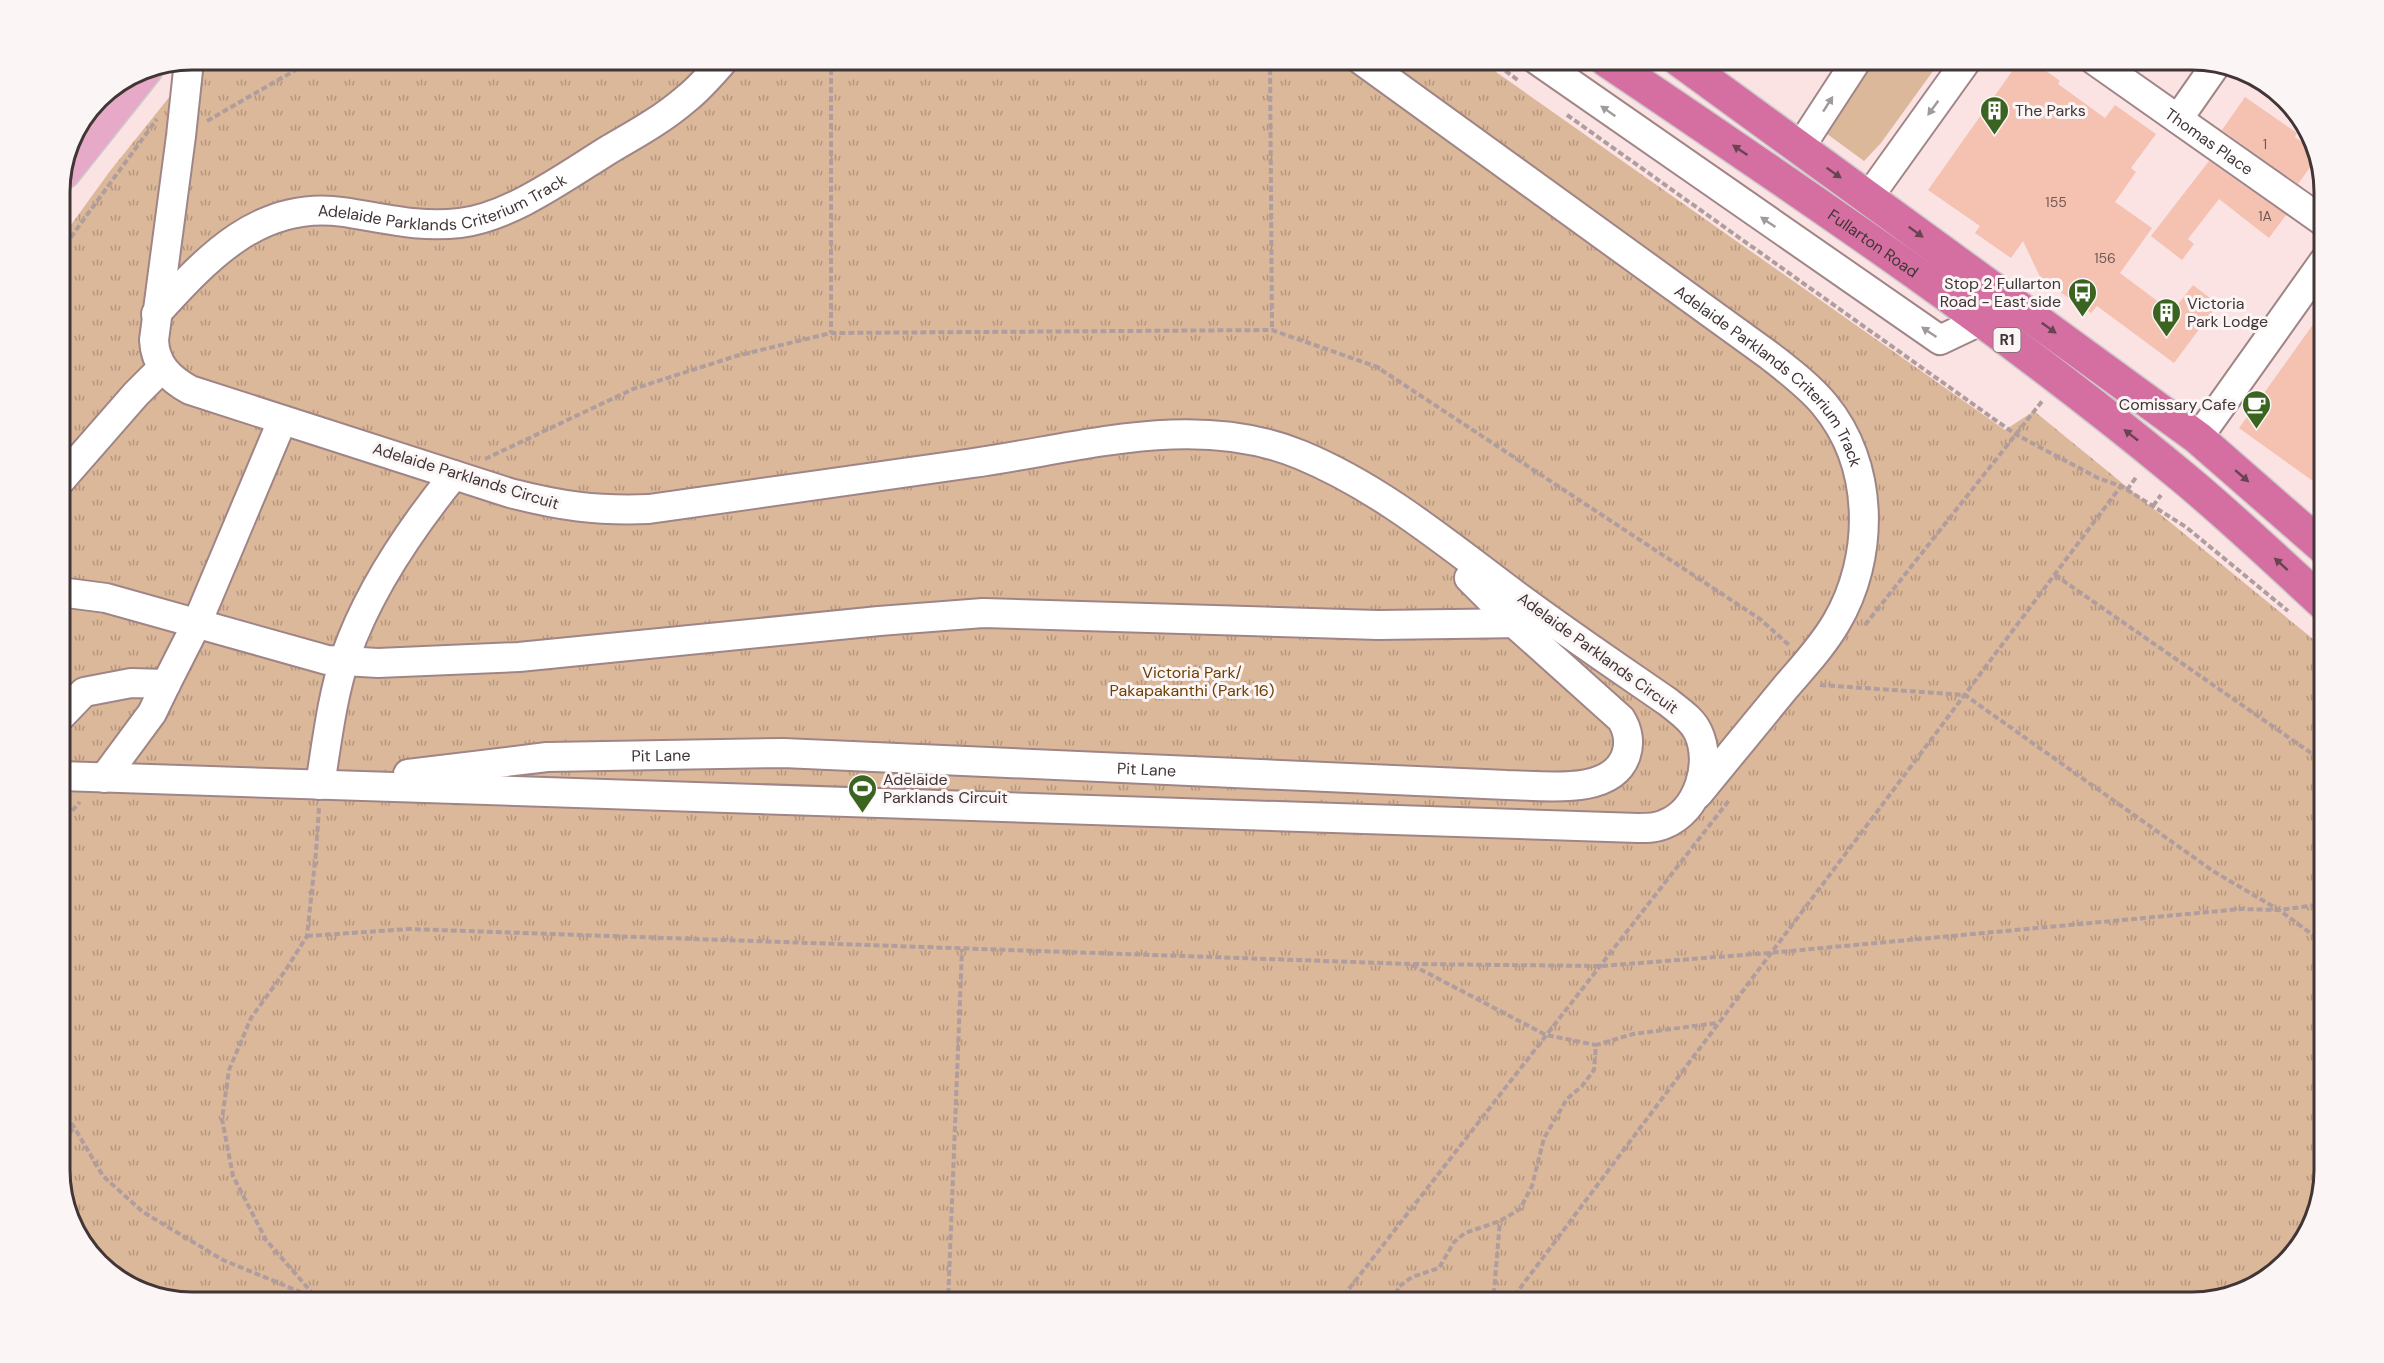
<svg xmlns="http://www.w3.org/2000/svg" width="2384" height="1363" viewBox="0 0 2384 1363" font-family="'DM Sans',sans-serif">
  <style>
    .grass { fill: #dcb89a }
    .park { fill: url(#park-tufts) }
    .building { fill: #f5c1b1 }
    .lines { fill: none; stroke-linecap: round; stroke-linejoin: round }
    .minor-casing { stroke: #a08586; stroke-width: 32 }
    .major-casing { stroke: #cecacb; stroke-width: 36 }
    .highway-casing { stroke: #cecacb; stroke-width: 36 }
    .path { stroke: #b09d9e; stroke-width: 4; stroke-dasharray: 6 3; stroke-linecap: butt }
    .minor { stroke: #fff; stroke-width: 28 }
    .major { stroke: #e6a9c7; stroke-width: 33 }
    .highway { stroke: #d56fa2; stroke-width: 33 }
    .oneway { fill: #a09a9a }
    .oneway2 { fill: #664451 }
    .labels { text-anchor: middle; dominant-baseline: central; stroke-width: 6; stroke-linejoin: round; paint-order: stroke }
    .number-label { font-size: 14px; fill: #6e5855 }
    .shield { fill: #fbf5f5; stroke: #796f6f; stroke-width: 1.5 }
    .shield-label { font-size: 15px; font-weight: bold; fill: #413536 }
    .poi-label { font-size: 16px; fill: #413536; stroke: #fbf5f5; text-anchor: start }
    .street-label { font-size: 16px; fill: #413536; stroke: #fbf5f5 }
    .park-label { font-size: 16px; fill: #6d3d01; stroke: #fbf5f5 }
    .rim { fill: none; stroke: #413536; stroke-width: 3 }
  </style>
  <defs>
    <pattern id="park-tufts" width="24" height="20" patternUnits="userSpaceOnUse" patternTransform="scale(1.5)"><rect width="24" height="20" fill="#dcb89a"/><path d="M3 7l-1-3M5 7V3M7 7l1-3M15 17l-1-3M17 17v-4M19 17l1-3" fill="none" stroke="#b4967e"/></pattern>
  </defs>
  <rect width="100%" height="100%" fill="#fbe3e4"/>
  <!-- grass -->
  <polygon class="grass" points="1866,60 1941,60 1881,143 1864,161 1823,131"/>
  <!-- park -->
  <polygon class="park" points="199,60 1479,60 2005,430 2034,411 2324,648 2324,1171 2306,1236 2258,1285 2192,1303 193,1303 127,1285 82,1244 60,1179 60,240 110,171"/>
  <!-- building -->
  <g class="building">
    <polygon points="2020,60 2031,60 2060,81 2058,84 2105,118 2115,105 2156,134 2131,168 2136,172 2115,202 2152,228 2120,273 2172,312 2193,285 2218,304 2174,363 2097,306 2091,313 2041,279 2023,241 2011,258 1975,233 1980,226 1928,190"/>
    <polygon points="2245,97 2297,133 2295,137 2313,150 2316,159 2298,184 2222,130"/>
    <polygon points="2209,161 2286,215 2269,238 2219,199 2188,239 2194,244 2182,260 2151,236"/>
    <polygon points="2324,309 2324,489 2239,428"/>
  </g>
  <g class="lines">
    <defs>
      <g id="minor">
        <path id="s1" d="M1361,60L1770,356C1789,371 1809,386 1824,404C1875,465 1875,557 1836,623C1822,647 1802,668 1785,688C1756,723 1727,759 1698,794"/>
        <polyline points="1537,60 1940,340 1980,321"/>
        <path id="s2" d="M2094,60L2324,222"/>
        <polyline points="2178,119 2215,66"/>
        <polyline points="1799,149 1857,60"/>
        <polyline points="1868,198 1967,60"/>
        <path id="s3" d="M156,314C207,258 260,200 343,212C384,218 418,228 460,223C511,217 566,176 610,149C636,134 663,119 686,99C700,88 712,74 724,60"/>
        <polyline points="2198,438 2324,261"/>
        <polyline points="60,481 136,394 162,368"/>
        <polyline points="60,592 106,598 327,660 378,663 519,657 879,621 983,613 1378,625 1526,623"/>
        <polyline points="60,717 84,692 131,683 166,684"/>
        <path id="s4" d="M408,774L547,757L783,753L1507,785C1542,785 1612,797 1626,755C1630,743 1628,730 1621,719L1515,624L1469,578"/>
        <path d="M60,776L1638,828C1647,828 1657,828 1665,824C1698,811 1713,764 1698,732C1692,719 1679,711 1668,702C1613,664 1558,627 1505,587C1440,538 1376,486 1301,455C1196,411 1080,448 973,463C865,478 757,494 649,509C595,511 561,506 510,493L190,390C170,379 155,365 154,340L181,136L189,61"/>
        <polyline points="104,778 152,713 166,684 197,623 282,421"/>
        <path d="M320,785C327,742 332,696 346,655C369,589 411,528 454,475"/>
      </g>
      <polyline id="major" points="64,172 146,69"/>
      <g id="highway">
        <path id="s5" d="M1606,60C1801,192 1997,323 2179,474C2229,515 2276,560 2324,604"/>
        <polyline points="1679,60 2198,438 2324,548"/>
      </g>
    </defs>
    <!-- minor casing -->
    <use href="#minor" class="minor-casing"/>
    <!-- major casing -->
    <use href="#major" class="major-casing"/>
    <!-- highway casing -->
    <use href="#highway" class="highway-casing"/>
    <!-- path -->
    <g class="path">
      <polyline points="831,60 831,333"/>
      <polyline points="1270,60 1272,330"/>
      <polyline points="1491,60 1519,81"/>
      <polyline points="1567,115 2015,434 2098,478 2121,486 2186,527 2288,611"/>
      <polyline points="207,121 313,60"/>
      <polyline points="60,252 157,119"/>
      <polyline points="485,459 633,389 736,356 831,333 1272,330 1377,367 1760,619 1790,646"/>
      <polyline points="2127,490 2137,476"/>
      <polyline points="2153,506 2161,495"/>
      <polyline points="2055,575 2324,762"/>
      <polyline points="1865,625 2043,400"/>
      <polyline points="1820,685 1965,695 2213,871 2279,910 2324,943"/>
      <polyline points="319,808 316,852 307,936 285,971 251,1018 229,1070 222,1119 233,1176 266,1240 321,1303"/>
      <polyline points="60,824 80,802"/>
      <polyline points="307,936 409,929 1411,964 1601,966 1769,953 2241,909 2279,910 2324,904"/>
      <polyline points="1412,965 1546,1035 1596,1045"/>
      <polyline points="60,1109 74,1127 103,1176 143,1212 223,1260 315,1298"/>
      <polyline points="60,1149 74,1127"/>
      <polyline points="948,1303 962,949"/>
      <polyline points="1338,1303 1730,799"/>
      <polyline points="1395,1303 1398,1287 1412,1277 1439,1268 1454,1242 1465,1233 1500,1221 1520,1209 1532,1186 1544,1138 1567,1099 1582,1086 1594,1070 1596,1045 1633,1034 1717,1023"/>
      <polyline points="1493,1303 1500,1221"/>
      <polyline points="1509,1303 2121,486"/>
    </g>
    <!-- minor -->
    <use href="#minor" class="minor"/>
    <!-- major -->
    <use href="#major" class="major"/>
    <!-- highway -->
    <use href="#highway" class="highway"/>
  </g>
  <!-- one-way arrows -->
  <defs><path id="oneway-solid" d="M-6-.8H1V-3.2L6.5 0L1 3.2V.8H-6Z" transform="scale(1.5)"/></defs>
  <g class="oneway">
    <use href="#oneway-solid" transform="translate(1828 104) rotate(-57)"/>
    <use href="#oneway-solid" transform="translate(1933 108) rotate(126)"/>
    <use href="#oneway-solid" transform="translate(1608 111) rotate(-145)"/>
    <use href="#oneway-solid" transform="translate(1768 222) rotate(-146)"/>
    <use href="#oneway-solid" transform="translate(1929 332) rotate(-146)"/>
  </g>
  <g class="oneway2">
    <use href="#oneway-solid" transform="translate(1740 150) rotate(-146)"/>
    <use href="#oneway-solid" transform="translate(1834 173) rotate(35)"/>
    <use href="#oneway-solid" transform="translate(1916 232) rotate(36)"/>
    <use href="#oneway-solid" transform="translate(2049 328) rotate(36)"/>
    <use href="#oneway-solid" transform="translate(2131 435) rotate(-142)"/>
    <use href="#oneway-solid" transform="translate(2242 476) rotate(41)"/>
    <use href="#oneway-solid" transform="translate(2281 564) rotate(-138)"/>
  </g>
  <!-- icons -->
  <defs>
    <symbol id="building-pin" viewBox="-11 -11 22 30"><path d="M0 17L-7.5 6A9.5 9.5 0 1 1 7.5 6Z" fill="#3b6421" stroke="#fbf5f5"/><path d="M-4-6H4V6H1V3H-1V6H-4ZM-2.5-4.3h1.7v1.8h-1.7ZM.8-4.3h1.7v1.8H.8ZM-2.5-1h1.7V.8h-1.7ZM.8-1h1.7V.8H.8Z" fill="#fff"/></symbol>
    <symbol id="bus-pin" viewBox="-11 -11 22 30"><path d="M0 17L-7.5 6A9.5 9.5 0 1 1 7.5 6Z" fill="#3b6421" stroke="#fbf5f5"/><path d="M-5-6H5V4H4V6H2V4H-2V6H-4V4H-5ZM-3.5-4V0h7V-4ZM-3.5 1.2v1.5H-2V1.2ZM2 1.2v1.5H3.5V1.2Z" fill="#fff"/></symbol>
    <symbol id="cafe-pin" viewBox="-11 -11 22 30"><path d="M0 17L-7.5 6A9.5 9.5 0 1 1 7.5 6Z" fill="#3b6421" stroke="#fbf5f5"/><path d="M-5.5-4.5H6V0H3Q3 3.5 0 3.5H-2.5Q-5.5 3.5-5.5 0ZM3-3.2v2h1.7v-2ZM-6 4.5H4V6H-6Z" fill="#fff"/></symbol>
    <symbol id="stadium-pin" viewBox="-11 -11 22 30"><path d="M0 17L-7.5 6A9.5 9.5 0 1 1 7.5 6Z" fill="#3b6421" stroke="#fbf5f5"/><path d="M0-5a6.5 5 0 1 0 0 10a6.5 5 0 1 0 0-10ZM-3.5-1.8h7v3.6h-7Z" fill="#fff"/></symbol>
  </defs>
  <g fill-rule="evenodd">
    <use href="#building-pin" x="1978" y="94" width="33" height="45"/>
    <use href="#bus-pin" x="2066" y="276" width="33" height="45"/>
    <use href="#building-pin" x="2150" y="296" width="33" height="45"/>
    <use href="#cafe-pin" x="2240" y="388" width="33" height="45"/>
    <use href="#stadium-pin" x="846" y="772" width="33" height="45"/>
  </g>
  <g class="labels">
    <!-- number labels -->
    <g class="number-label">
      <text x="2265" y="144">1</text>
      <text x="2056" y="202">155</text>
      <text x="2265" y="216">1A</text>
      <text x="2105" y="258">156</text>
    </g>
    <!-- shield labels -->
    <rect class="shield" x="1993.5" y="328" width="27" height="24" rx="4.5"/>
    <g class="shield-label">
      <text x="2007" y="340">R1</text>
    </g>
    <!-- poi labels -->
    <g class="poi-label">
      <text x="2015" y="110">The Parks</text>
      <text x="2061" y="283" text-anchor="end">Stop 2 Fullarton<tspan x="2061" dy="18">Road - East side</tspan></text>
      <text x="2187" y="303">Victoria<tspan x="2187" dy="18">Park Lodge</tspan></text>
      <text x="2236" y="404" text-anchor="end">Comissary Cafe</text>
      <text x="883" y="779">Adelaide<tspan x="883" dy="18">Parklands Circuit</tspan></text>
    </g>
    <!-- street labels -->
    <g class="street-label">
      <text stroke="none"><textPath href="#s2" startOffset="141">Thomas Place</textPath></text>
      <text stroke="none"><textPath href="#s3" startOffset="327">Adelaide Parklands Criterium Track</textPath></text>
      <text stroke="none"><textPath href="#s5" startOffset="324">Fullarton Road</textPath></text>
      <text stroke="none"><textPath href="#s1" startOffset="519">Adelaide Parklands Criterium Track</textPath></text>
      <text transform="translate(466 476) rotate(17)">Adelaide Parklands Circuit</text>
      <text transform="translate(1598 653) rotate(36)">Adelaide Parklands Circuit</text>
      <text stroke="none"><textPath href="#s4" startOffset="254">Pit Lane</textPath></text>
      <text stroke="none"><textPath href="#s4" startOffset="740">Pit Lane</textPath></text>
    </g>
    <!-- park labels -->
    <g class="park-label">
      <text x="1192" y="672">Victoria Park/<tspan x="1192" dy="18">Pakapakanthi (Park 16)</tspan></text>
    </g>
  </g>
  <!-- crop -->
  <path d="M0 0H2384V1363H0ZM192 70H2192A122 122 0 0 1 2314 192V1170A122 122 0 0 1 2192 1292H192A122 122 0 0 1 70 1170V192A122 122 0 0 1 192 70Z" fill="#fbf5f5" fill-rule="evenodd"/>
  <path class="rim" d="M192 70H2192A122 122 0 0 1 2314 192V1170A122 122 0 0 1 2192 1292H192A122 122 0 0 1 70 1170V192A122 122 0 0 1 192 70Z"/>
</svg>
